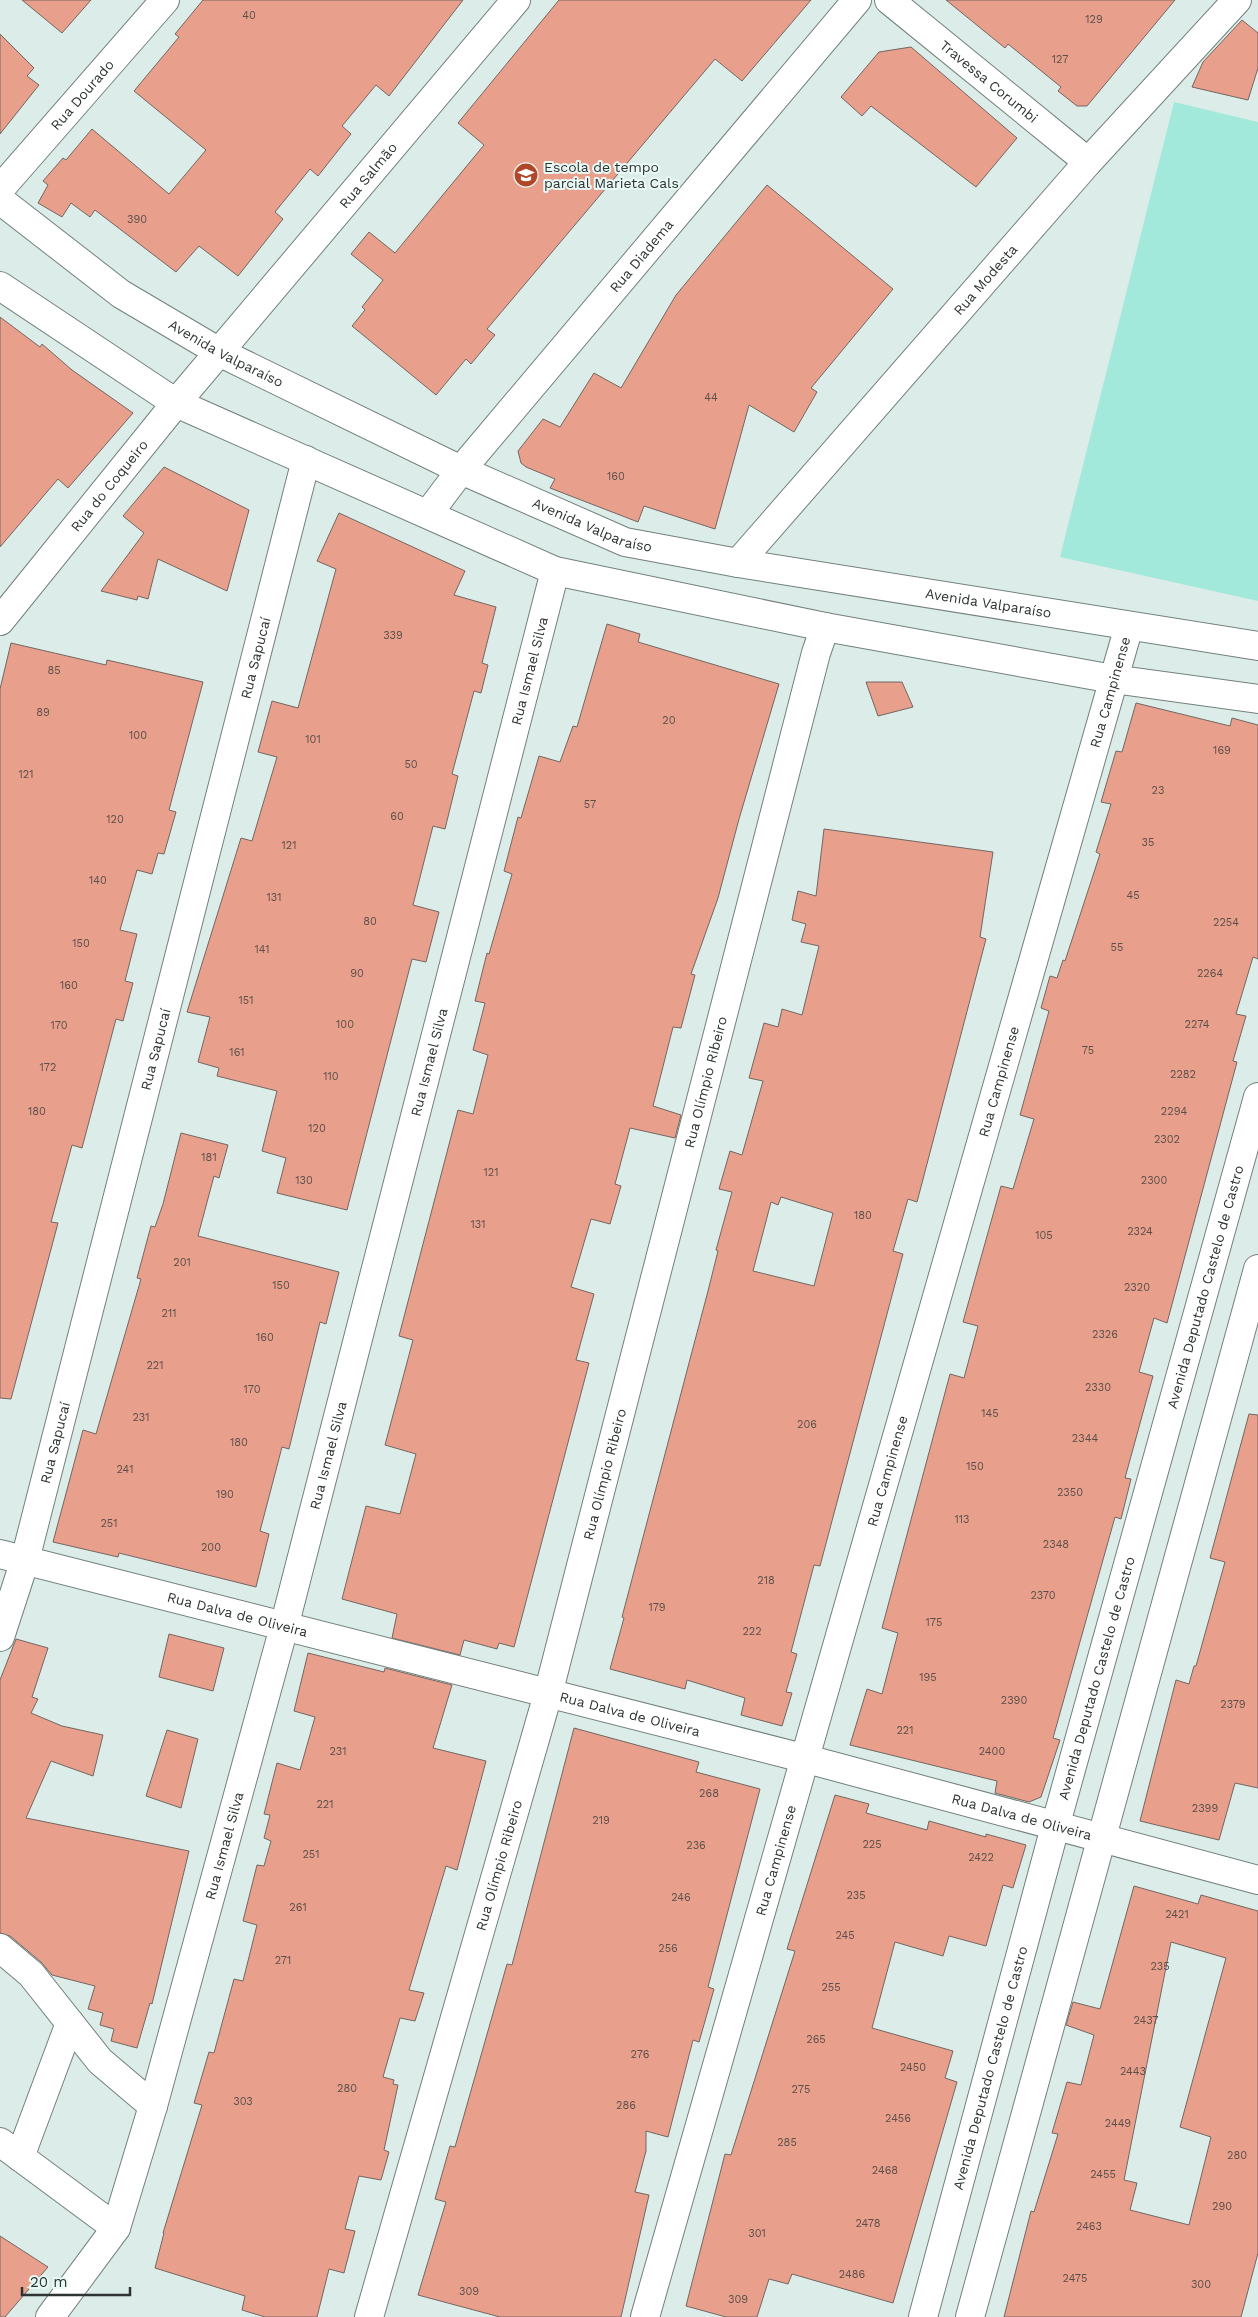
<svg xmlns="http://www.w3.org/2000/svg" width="1258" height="2317" viewBox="0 0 1258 2317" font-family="'Work Sans',sans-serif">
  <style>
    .green { fill: #a3e9db }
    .building { fill: #e8a08c; stroke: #736662; fill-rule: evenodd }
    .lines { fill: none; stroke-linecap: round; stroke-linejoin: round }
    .street-casing { stroke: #72817d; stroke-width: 30 }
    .secondary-casing { stroke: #72817d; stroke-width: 30 }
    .street { stroke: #fff; stroke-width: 28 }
    .secondary { stroke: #fff; stroke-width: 28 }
    .labels { text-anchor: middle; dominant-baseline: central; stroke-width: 4; stroke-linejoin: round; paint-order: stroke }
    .number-label { font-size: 11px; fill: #5c4f49 }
    .street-label { font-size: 14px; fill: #2e3433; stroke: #e9f9f6 }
    .poi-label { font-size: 14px; fill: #2e3433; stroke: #e9f9f6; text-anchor: start }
  </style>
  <rect width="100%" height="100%" fill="#dcece8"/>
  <!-- green -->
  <polygon class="green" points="1174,102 1258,122 1258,601 1060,557"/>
  <!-- building -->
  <g class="building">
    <polygon points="22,0 91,0 62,33"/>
    <polygon points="203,0 463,0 389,96 376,85 342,126 351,134 318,176 310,169 275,212 283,219 238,276 199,246 176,272 95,210 90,217 71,203 62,217 38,203 48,185 43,181 63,158 66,160 92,129 169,194 206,150 134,91 179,37 175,34"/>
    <polygon points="559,0 811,0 742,81 715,59 487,329 495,335 471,364 466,359 436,395 352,326 365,310 362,307 383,280 351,254 369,232 395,253 484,145 458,123"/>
    <polygon points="946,0 1175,0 1087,106 1077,106 1058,91 1061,87 1008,44 1005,48"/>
    <polygon points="1242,20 1258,33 1258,68 1248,100 1192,87 1203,62"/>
    <polygon points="0,34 34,68 27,76 39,85 0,134"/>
    <polygon points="911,47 1017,138 976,187 871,106 862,116 841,97 879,52"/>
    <polygon points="767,185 893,289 811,388 817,392 794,432 749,405 715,529 644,506 638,522 550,488 555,479 526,467 521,463 518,451 543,419 560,427 594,373 621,388 676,295"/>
    <polygon points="0,317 40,347 42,344 72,370 133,413 68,488 58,479 0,547"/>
    <polygon points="164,467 249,510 227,591 158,559 148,599 138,596 137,600 101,591 144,533 123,516"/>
    <polygon points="339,513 465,571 454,595 496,607 482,663 488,665 481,693 474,691 452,774 458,776 445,829 433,826 413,905 439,912 426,962 412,959 347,1210 277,1193 286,1158 262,1151 277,1091 217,1076 219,1068 198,1062 210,1017 187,1012 241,838 252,841 277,757 258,752 272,701 298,708 336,569 317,561"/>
    <polygon points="607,624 640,634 638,642 779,684 739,819 718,898 691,974 695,975 681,1028 673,1027 653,1106 681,1115 675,1138 630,1128 615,1184 621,1186 610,1224 591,1219 571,1287 594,1294 576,1360 589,1363 514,1647 499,1643 497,1649 464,1640 460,1655 392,1638 397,1614 342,1599 366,1506 400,1514 416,1454 385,1445 413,1340 399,1336 458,1110 473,1114 488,1055 473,1050 485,1003 475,1001 487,953 489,954 512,874 504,871 518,817 521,818 539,756 560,762 573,726 577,727"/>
    <polygon points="11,643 106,665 107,660 203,682 169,810 176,812 164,854 158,853 152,874 137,870 120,930 137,934 125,981 133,983 123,1021 116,1019 82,1148 72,1145 51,1222 58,1223 11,1399 0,1398 0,689"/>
    <polygon points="866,682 902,682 913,707 878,716"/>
    <polygon points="1136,703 1230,726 1232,718 1258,725 1258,959 1253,957 1236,1014 1246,1016 1233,1061 1237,1062 1167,1323 1154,1318 1139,1372 1153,1376 1125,1478 1131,1479 1121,1519 1115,1517 1053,1738 1060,1740 1041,1797 1029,1802 995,1793 997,1781 850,1745 867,1689 882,1694 898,1633 882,1628 950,1374 964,1378 978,1326 963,1322 1001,1186 1013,1189 1034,1119 1020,1115 1049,1011 1041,1008 1050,976 1057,978 1063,960 1065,961 1100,854 1096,852 1111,804 1101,802 1116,751 1122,752"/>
    <path d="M824,829L993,852L980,937L986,939L917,1202L908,1199L893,1251L903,1254L820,1566L814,1565L791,1652L797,1654L786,1692L792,1693L782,1726L741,1715L745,1698L687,1680L685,1689L610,1669L624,1618L622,1617L708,1291L718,1251L716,1250L732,1192L719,1189L730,1151L742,1155L763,1081L749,1078L764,1023L778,1027L782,1009L802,1015L819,946L801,942L806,924L792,920L798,891L816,896ZM781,1197L833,1213L814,1286L753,1271L771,1202L778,1205Z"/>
    <polygon points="181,1133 228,1145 219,1178 214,1176 198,1236 339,1272 326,1324 320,1322 289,1449 282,1447 260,1531 269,1534 256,1587 119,1553 118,1557 53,1542 83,1430 96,1434 141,1279 137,1278 151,1226 155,1227 163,1204"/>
    <polygon points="1249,1414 1258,1415 1258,1788 1235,1783 1219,1840 1140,1821 1176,1680 1189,1684 1194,1666 1196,1666 1225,1562 1210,1558"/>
    <polygon points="169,1634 224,1648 213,1691 159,1677"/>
    <polygon points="16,1639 48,1648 32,1697 38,1699 31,1713 62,1726 103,1735 93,1776 51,1761 26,1818 189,1851 152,2004 150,2003 137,2048 111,2041 114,2029 100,2025 103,2013 88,2009 95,1986 52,1975 41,1962 10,1936 0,1933 0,1680"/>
    <polygon points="308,1653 384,1672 385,1668 452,1685 433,1748 486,1761 457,1870 446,1866 409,1990 424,1993 415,2021 400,2018 383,2077 394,2080 393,2084 398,2085 384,2150 389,2152 381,2180 359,2176 345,2229 355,2231 344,2273 329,2269 317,2317 265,2317 242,2310 245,2296 155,2268 164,2233 163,2233 202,2105 194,2103 209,2052 214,2053 234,1979 243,1981 257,1925 243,1921 257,1865 264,1866 271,1841 264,1838 270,1815 264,1814 277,1763 300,1770 315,1717 294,1711"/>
    <polygon points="574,1728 699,1762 696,1772 760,1789 708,1987 714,1989 707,2014 699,2042 693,2040 668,2137 646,2131 646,2151 635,2192 649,2195 621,2317 500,2317 418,2295 446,2202 435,2199 450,2146 455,2147 507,1964 512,1965"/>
    <polygon points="167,1730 198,1739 181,1808 146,1796"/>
    <polygon points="835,1795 869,1804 866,1813 927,1830 929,1821 986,1837 986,1834 1026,1845 1013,1888 1003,1885 986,1946 949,1936 943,1956 895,1942 872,2028 953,2051 945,2078 957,2082 893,2303 792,2274 788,2284 769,2279 757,2317 726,2317 686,2306 725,2154 731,2155 795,1951 787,1949"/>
    <path d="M1134,1886L1198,1904L1201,1895L1258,1911V2253L1241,2317H1004L1031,2211L1034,2212L1058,2134L1052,2133L1067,2082L1081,2085L1094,2035L1066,2025L1073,2002L1100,2009ZM1171,1942L1226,1958L1180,2127L1211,2137L1189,2225L1130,2210L1137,2183L1124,2180Z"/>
    <polygon points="0,2236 48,2267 5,2317 0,2317"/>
  </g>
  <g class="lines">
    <defs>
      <g id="street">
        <path id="s1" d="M889,0L1088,162"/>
        <path id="s2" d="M0,189L165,0"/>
        <path id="s3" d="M0,621L176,403L516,0"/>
        <path id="s4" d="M0,1554L803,1758L1258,1880"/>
        <path id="s5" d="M0,1637L25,1560L306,460"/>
        <polyline points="0,1948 31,1974 100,2061 153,2106"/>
        <polyline points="0,2142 116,2228"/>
        <polyline points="20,2157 70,2023"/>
        <path id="s6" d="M50,2317L116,2228L153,2106L284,1627L555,571"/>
        <path id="s7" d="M369,2317L548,1694L816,653L825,627"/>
        <path id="s8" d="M645,2317L1129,626"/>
        <path id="s9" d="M923,2317L1055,1827L1258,1097"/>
        <polyline points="970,2317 1258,1269"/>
      </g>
      <g id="secondary">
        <path id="s10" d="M0,200L121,294L221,353L461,470L625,542L738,563L1258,646"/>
        <polyline points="0,286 176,403 555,571 825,627 1113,679 1258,699"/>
        <path id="s11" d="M428,514L461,470L857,0"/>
        <path id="s12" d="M738,563L1088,162L1237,0"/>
      </g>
    </defs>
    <!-- street casing -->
    <use href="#street" class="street-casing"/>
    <!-- secondary casing -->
    <use href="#secondary" class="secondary-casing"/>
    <!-- street -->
    <use href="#street" class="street"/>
    <!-- secondary -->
    <use href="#secondary" class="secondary"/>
  </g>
  <!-- icons -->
  <defs>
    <symbol id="school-disc" viewBox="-11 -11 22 22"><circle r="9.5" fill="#b04728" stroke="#e9f9f6"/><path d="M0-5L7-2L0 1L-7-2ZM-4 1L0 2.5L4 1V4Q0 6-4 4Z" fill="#fff"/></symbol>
  </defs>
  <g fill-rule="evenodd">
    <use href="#school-disc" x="512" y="161" width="28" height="28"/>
  </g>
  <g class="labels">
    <!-- number labels -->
    <g class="number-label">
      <text x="249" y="15">40</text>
      <text x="1094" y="19">129</text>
      <text x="1060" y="59">127</text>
      <text x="137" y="219">390</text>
      <text x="711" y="397">44</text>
      <text x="616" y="476">160</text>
      <text x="393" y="635">339</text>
      <text x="54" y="670">85</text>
      <text x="43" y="712">89</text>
      <text x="669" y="720">20</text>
      <text x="138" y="735">100</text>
      <text x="313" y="739">101</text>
      <text x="1222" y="750">169</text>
      <text x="411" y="764">50</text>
      <text x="26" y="774">121</text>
      <text x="1158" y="790">23</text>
      <text x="590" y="804">57</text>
      <text x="397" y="816">60</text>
      <text x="115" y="819">120</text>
      <text x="1148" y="842">35</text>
      <text x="289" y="845">121</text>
      <text x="98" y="880">140</text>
      <text x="1133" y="895">45</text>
      <text x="274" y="897">131</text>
      <text x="370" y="921">80</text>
      <text x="1226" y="922">2254</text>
      <text x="81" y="943">150</text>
      <text x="1117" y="947">55</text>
      <text x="262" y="949">141</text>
      <text x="357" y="973">90</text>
      <text x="1210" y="973">2264</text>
      <text x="69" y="985">160</text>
      <text x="246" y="1000">151</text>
      <text x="345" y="1024">100</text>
      <text x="1197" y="1024">2274</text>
      <text x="59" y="1025">170</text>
      <text x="1088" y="1050">75</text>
      <text x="237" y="1052">161</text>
      <text x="48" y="1067">172</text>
      <text x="1183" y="1074">2282</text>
      <text x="331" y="1076">110</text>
      <text x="37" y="1111">180</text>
      <text x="1174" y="1111">2294</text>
      <text x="317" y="1128">120</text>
      <text x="1167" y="1139">2302</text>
      <text x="209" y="1157">181</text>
      <text x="491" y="1172">121</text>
      <text x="304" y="1180">130</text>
      <text x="1154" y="1180">2300</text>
      <text x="863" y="1215">180</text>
      <text x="478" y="1224">131</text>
      <text x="1140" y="1231">2324</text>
      <text x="1044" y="1235">105</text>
      <text x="182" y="1262">201</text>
      <text x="281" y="1285">150</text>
      <text x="1137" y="1287">2320</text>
      <text x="169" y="1313">211</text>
      <text x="1105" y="1334">2326</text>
      <text x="265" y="1337">160</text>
      <text x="155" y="1365">221</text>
      <text x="1098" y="1387">2330</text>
      <text x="252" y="1389">170</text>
      <text x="990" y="1413">145</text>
      <text x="141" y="1417">231</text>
      <text x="807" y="1424">206</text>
      <text x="1085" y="1438">2344</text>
      <text x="239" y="1442">180</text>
      <text x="975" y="1466">150</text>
      <text x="125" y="1469">241</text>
      <text x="1070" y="1492">2350</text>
      <text x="225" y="1494">190</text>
      <text x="962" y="1519">113</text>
      <text x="109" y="1523">251</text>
      <text x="1056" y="1544">2348</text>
      <text x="211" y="1547">200</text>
      <text x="766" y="1580">218</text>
      <text x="1043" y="1595">2370</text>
      <text x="657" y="1607">179</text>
      <text x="934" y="1622">175</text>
      <text x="752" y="1631">222</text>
      <text x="928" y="1677">195</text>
      <text x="1014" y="1700">2390</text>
      <text x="1233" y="1704">2379</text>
      <text x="905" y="1730">221</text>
      <text x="338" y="1751">231</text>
      <text x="992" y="1751">2400</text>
      <text x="709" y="1793">268</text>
      <text x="325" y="1804">221</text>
      <text x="1205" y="1808">2399</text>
      <text x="601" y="1820">219</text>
      <text x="872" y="1844">225</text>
      <text x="696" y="1845">236</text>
      <text x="311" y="1854">251</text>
      <text x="981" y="1857">2422</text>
      <text x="856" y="1895">235</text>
      <text x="681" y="1897">246</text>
      <text x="298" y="1907">261</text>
      <text x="1177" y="1914">2421</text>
      <text x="845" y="1935">245</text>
      <text x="668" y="1948">256</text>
      <text x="283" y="1960">271</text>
      <text x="1160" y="1966">235</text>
      <text x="831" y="1987">255</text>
      <text x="1146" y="2020">2437</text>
      <text x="816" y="2039">265</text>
      <text x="640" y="2054">276</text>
      <text x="913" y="2067">2450</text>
      <text x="1133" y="2071">2443</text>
      <text x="347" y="2088">280</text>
      <text x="801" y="2089">275</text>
      <text x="243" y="2101">303</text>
      <text x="626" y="2105">286</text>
      <text x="898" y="2118">2456</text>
      <text x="1118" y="2123">2449</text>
      <text x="787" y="2142">285</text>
      <text x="1237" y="2155">280</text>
      <text x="885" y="2170">2468</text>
      <text x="1103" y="2174">2455</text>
      <text x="1222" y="2206">290</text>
      <text x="868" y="2223">2478</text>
      <text x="1089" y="2226">2463</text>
      <text x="757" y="2233">301</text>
      <text x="852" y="2274">2486</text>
      <text x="1075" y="2278">2475</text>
      <text x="1201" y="2284">300</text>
      <text x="469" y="2291">309</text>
      <text x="738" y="2299">309</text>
    </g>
    <!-- street labels -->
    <g class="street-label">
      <text stroke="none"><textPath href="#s1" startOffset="129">Travessa Corumbi</textPath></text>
      <text stroke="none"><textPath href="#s2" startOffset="125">Rua Dourado</textPath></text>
      <text stroke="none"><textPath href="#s3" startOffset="578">Rua Salmão</textPath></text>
      <text stroke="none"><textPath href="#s11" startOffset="335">Rua Diadema</textPath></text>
      <text stroke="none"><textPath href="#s12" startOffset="376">Rua Modesta</textPath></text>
      <text stroke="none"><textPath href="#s10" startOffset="274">Avenida Valparaíso</textPath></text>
      <text stroke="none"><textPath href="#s3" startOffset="174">Rua do Coqueiro</textPath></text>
      <text stroke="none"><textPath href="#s10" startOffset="679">Avenida Valparaíso</textPath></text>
      <text stroke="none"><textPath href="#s10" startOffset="1084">Avenida Valparaíso</textPath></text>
      <text stroke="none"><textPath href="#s5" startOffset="1012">Rua Sapucaí</textPath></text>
      <text stroke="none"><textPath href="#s6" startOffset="1722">Rua Ismael Silva</textPath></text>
      <text stroke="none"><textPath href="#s8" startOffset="1690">Rua Campinense</textPath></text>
      <text stroke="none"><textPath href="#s5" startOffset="608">Rua Sapucaí</textPath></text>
      <text stroke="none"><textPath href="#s6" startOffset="1318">Rua Ismael Silva</textPath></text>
      <text stroke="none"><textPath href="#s7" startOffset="1280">Rua Olímpio Ribeiro</textPath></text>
      <text stroke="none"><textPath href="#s8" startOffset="1285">Rua Campinense</textPath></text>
      <text stroke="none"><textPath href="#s9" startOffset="1068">Avenida Deputado Castelo de Castro</textPath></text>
      <text stroke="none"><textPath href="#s5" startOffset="202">Rua Sapucaí</textPath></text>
      <text stroke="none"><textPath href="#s6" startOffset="912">Rua Ismael Silva</textPath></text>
      <text stroke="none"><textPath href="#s8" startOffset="880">Rua Campinense</textPath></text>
      <text stroke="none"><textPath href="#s7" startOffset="875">Rua Olímpio Ribeiro</textPath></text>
      <text stroke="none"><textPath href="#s4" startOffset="245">Rua Dalva de Oliveira</textPath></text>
      <text stroke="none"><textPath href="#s9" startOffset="662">Avenida Deputado Castelo de Castro</textPath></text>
      <text stroke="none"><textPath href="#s4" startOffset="650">Rua Dalva de Oliveira</textPath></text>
      <text stroke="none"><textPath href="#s4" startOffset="1055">Rua Dalva de Oliveira</textPath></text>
      <text stroke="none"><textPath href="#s6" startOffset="508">Rua Ismael Silva</textPath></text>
      <text stroke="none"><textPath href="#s8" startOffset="475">Rua Campinense</textPath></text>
      <text stroke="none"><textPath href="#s7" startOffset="470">Rua Olímpio Ribeiro</textPath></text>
      <text stroke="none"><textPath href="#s9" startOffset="258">Avenida Deputado Castelo de Castro</textPath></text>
    </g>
    <!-- poi labels -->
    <g class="poi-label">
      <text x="544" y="167">Escola de tempo<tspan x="544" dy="16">parcial Marieta Cals</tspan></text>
    </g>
  </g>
  <!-- scale -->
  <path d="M22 2287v8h108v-8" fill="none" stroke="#2e3433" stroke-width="2.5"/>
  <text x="30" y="2287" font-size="15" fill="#2e3433" stroke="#e9f9f6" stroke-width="4" paint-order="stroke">20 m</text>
</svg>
